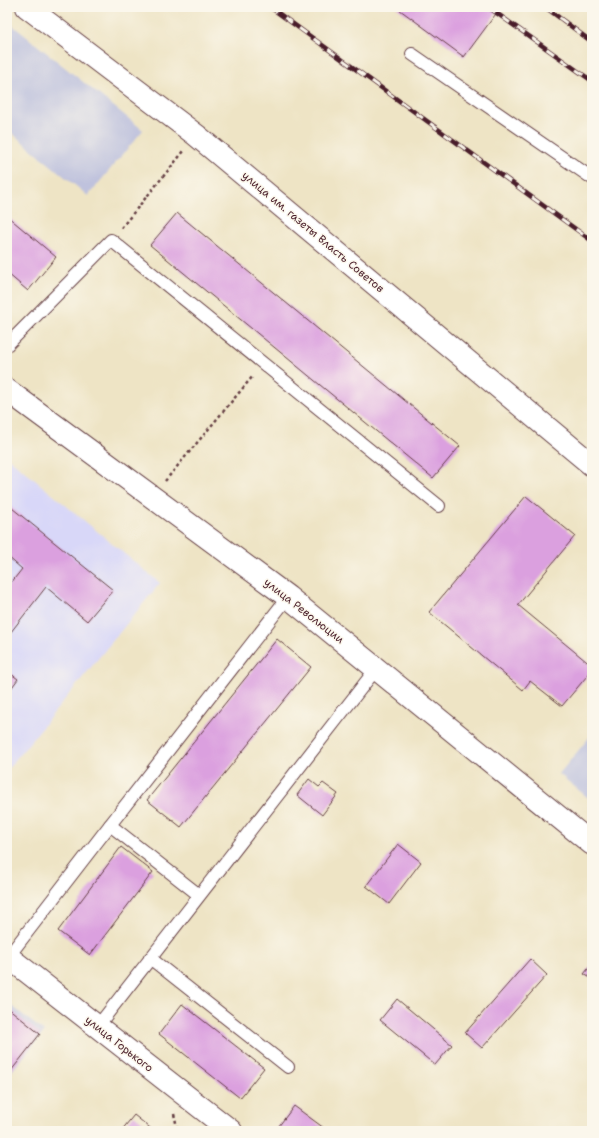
<svg xmlns="http://www.w3.org/2000/svg" width="599" height="1138" viewBox="0 0 599 1138" font-family="'Shantell Sans',sans-serif">
  <style>
    .built { fill: #d8d7f8 }
    .industrial { fill: #bfc2dd }
    .building { fill: #dba0df }
    .lines { fill: none; stroke-linecap: round; stroke-linejoin: round }
    .service-casing { stroke: #633d42; stroke-width: 14 }
    .minor-casing { stroke: #633d42; stroke-width: 24 }
    .tertiary-casing { stroke: #633d42; stroke-width: 24 }
    .path { stroke: #633d42; stroke-width: 2.5; stroke-dasharray: 3 3; stroke-linecap: butt }
    .service { stroke: #fff; stroke-width: 12 }
    .minor { stroke: #fff; stroke-width: 22 }
    .tertiary { stroke: #fff; stroke-width: 22 }
    .rail-casing { stroke: #4a1f2b; stroke-width: 4.5 }
    .rail { stroke: #fbf7ec; stroke-width: 3; stroke-dasharray: 9; stroke-linecap: butt }
    .labels { text-anchor: middle; dominant-baseline: central; stroke-width: 3; stroke-linejoin: round; paint-order: stroke }
    .street-label { font-size: 11px; fill: #4a1f2b; stroke: #fbf7ec }
  </style>
  <rect width="100%" height="100%" fill="#fbf7ec"/>
  <filter id="ink" filterUnits="userSpaceOnUse"><feTurbulence type="fractalNoise" baseFrequency=".025" numOctaves="2"/><feDisplacementMap in="SourceGraphic" scale="8" xChannelSelector="R" yChannelSelector="G"/><feConvolveMatrix kernelMatrix="1 2 1 2 8 2 1 2 1" color-interpolation-filters="sRGB"/></filter>
  <filter id="wash" filterUnits="userSpaceOnUse"><feTurbulence type="fractalNoise" baseFrequency=".012" numOctaves="4" result="noise"/><feDisplacementMap in="SourceGraphic" scale="16" xChannelSelector="R" yChannelSelector="G"/><feGaussianBlur stdDeviation="0.9" result="paint"/><feColorMatrix in="noise" values="0 0 0 0 0 0 0 0 0 0 0 0 0 0 0 0 0 1.4 0 .05"/><feComposite in="paint" operator="in"/></filter>
  <g filter="url(#wash)">
    <rect width="100%" height="100%" fill="#eee4c5"/>
    <!-- built -->
    <polygon class="built" points="7,457 160,583 7,770"/>
    <!-- industrial -->
    <g class="industrial">
      <polygon points="7,21 143,130 88,196 7,129"/>
      <polygon points="592,734 592,801 559,774"/>
      <polygon points="7,1002 44,1032 7,1077"/>
    </g>
    <g id="blocks">
      <!-- building -->
      <g class="building">
        <polygon points="396,7 501,7 464,57"/>
        <polygon points="177,213 460,446 433,478 150,245"/>
        <polygon points="7,216 56,257 28,291 7,273"/>
        <polygon points="526,496 575,536 518,605 592,666 592,670 562,706 530,681 523,690 429,612"/>
        <polygon points="7,504 113,590 87,621 46,587 7,637 7,588 22,569 7,556"/>
        <polygon points="277,639 311,667 181,827 147,800"/>
        <polygon points="7,671 18,679 7,694"/>
        <polygon points="309,779 319,787 323,783 338,794 322,815 297,795"/>
        <polygon points="398,844 421,862 389,904 366,886"/>
        <polygon points="121,847 153,872 90,955 58,931"/>
        <polygon points="530,959 547,975 482,1048 465,1033"/>
        <polygon points="592,964 592,979 584,974"/>
        <polygon points="397,999 452,1045 435,1065 380,1020"/>
        <polygon points="182,1004 264,1068 240,1098 159,1034"/>
        <polygon points="7,1007 40,1034 7,1076"/>
        <polygon points="294,1106 328,1131 275,1131"/>
        <polygon points="134,1115 154,1131 121,1131"/>
      </g>
    </g>
  </g>
  <g filter="url(#ink)">
    <use href="#blocks" fill-opacity="0" stroke="#633d42" stroke-width="1"/>
    <g class="lines">
      <defs>
        <g id="service">
          <polyline points="412,54 592,178"/>
          <polyline points="7,345 111,240 439,506"/>
          <polyline points="199,895 110,825 288,597"/>
          <polyline points="8,957 110,825"/>
          <polyline points="150,958 288,1067"/>
          <polyline points="97,1027 376,669"/>
        </g>
        <g id="minor">
          <polyline points="7,390 288,597 592,844"/>
          <polyline points="7,956 231,1131"/>
        </g>
        <polyline id="tertiary" points="27,7 196,135 592,465"/>
      </defs>
      <!-- service casing -->
      <use href="#service" class="service-casing"/>
      <!-- minor casing -->
      <use href="#minor" class="minor-casing"/>
      <!-- tertiary casing -->
      <use href="#tertiary" class="tertiary-casing"/>
      <!-- path -->
      <g class="path">
        <polyline points="121,228 184,151"/>
        <polyline points="165,481 253,376"/>
        <polyline points="174,1114 178,1131"/>
      </g>
      <!-- service -->
      <use href="#service" class="service"/>
      <!-- minor -->
      <use href="#minor" class="minor"/>
      <!-- tertiary -->
      <use href="#tertiary" class="tertiary"/>
      <defs>
        <g id="rail">
          <polyline points="270,7 592,241"/>
          <polyline points="488,7 592,81"/>
          <polyline points="545,7 592,42"/>
        </g>
      </defs>
      <!-- rail casing -->
      <use href="#rail" class="rail-casing"/>
      <!-- rail -->
      <use href="#rail" class="rail"/>
    </g>
  </g>
  <g class="labels">
    <!-- street labels -->
    <g class="street-label">
      <text transform="translate(313 232) rotate(40)">улица им. газеты Власть Советов</text>
      <text transform="translate(304 611) rotate(38)">улица Революции</text>
      <text transform="translate(119 1044) rotate(38)">улица Горького</text>
    </g>
  </g>
  <!-- margin -->
  <rect width="599" height="1138" fill="none" stroke="#fbf7ec" stroke-width="24"/>
</svg>
